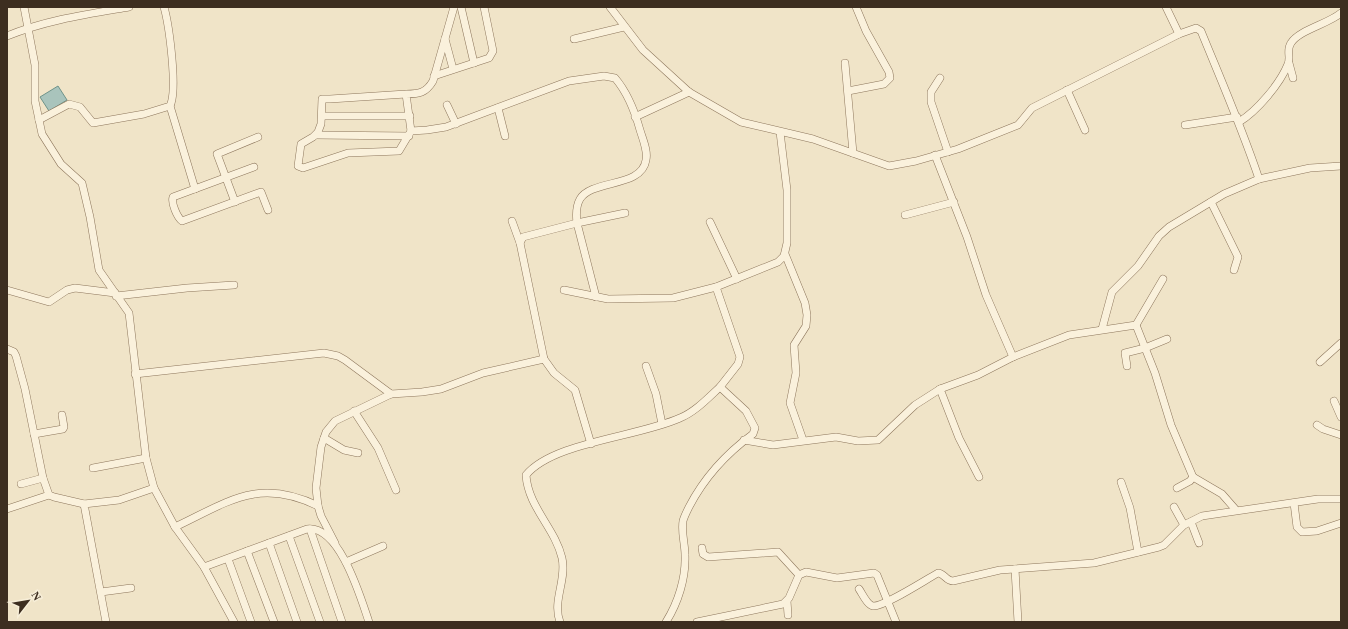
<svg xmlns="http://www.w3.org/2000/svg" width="1348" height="629" viewBox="0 0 1348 629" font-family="Georgia,serif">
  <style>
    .water { fill: #a9c4bc; stroke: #6f938a }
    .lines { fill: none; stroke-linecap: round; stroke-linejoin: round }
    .minor-casing { stroke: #8d765c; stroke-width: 8 }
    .minor { stroke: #faf1dc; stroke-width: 7 }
  </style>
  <rect width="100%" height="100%" fill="#f0e4c8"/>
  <!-- water -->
  <polygon class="water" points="58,86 67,100 49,111 40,97"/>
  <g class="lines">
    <defs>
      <g id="minor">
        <path d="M24,7L35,65V101L42,134L61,164L82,183L90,217L99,270L129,313L146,458L154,488L175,527L204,567L307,529C340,525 361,599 369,622"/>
        <polyline points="461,7 474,63"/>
        <path d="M610,7L643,50L689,92L741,122L813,139L889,166L916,161L958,149L1018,125L1032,108L1179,34L1196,28L1201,31C1221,80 1242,128 1259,179L1310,168L1341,166"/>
        <polyline points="1166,7 1179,34"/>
        <path d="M7,36C46,20 88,14 129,7"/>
        <polyline points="445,39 453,69"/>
        <polyline points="574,39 624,27"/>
        <polyline points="845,63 853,153"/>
        <polyline points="1289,63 1293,78"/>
        <polyline points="434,76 489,58 493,51 484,7"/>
        <polyline points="940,78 931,92 931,102 948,152"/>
        <polyline points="1067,90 1085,130"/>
        <polyline points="848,91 884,84 890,78 889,72 866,31 856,7"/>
        <path d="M406,94L411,131L399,151L348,153L303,168L298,166L301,144L313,137L318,132L321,124L322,99H330L406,94C419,94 426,93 433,81L454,7"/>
        <polyline points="447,105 456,124"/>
        <polyline points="170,106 195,189"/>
        <polyline points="498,108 505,136"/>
        <polyline points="322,116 410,116"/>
        <polyline points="635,117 689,92"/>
        <path d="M39,120L69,104L80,107L93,123L144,114L170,106C178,90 169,25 164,7"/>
        <path d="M1239,122C1257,111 1280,84 1288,64C1291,57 1286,50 1291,43C1299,30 1328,24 1341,13"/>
        <polyline points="1185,125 1237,117"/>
        <path d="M411,131L427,130L446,127L569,81L604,76L615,78C627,92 635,112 640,130C643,140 648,151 646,160C642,188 592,179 580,199C576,206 576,215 577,223L596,297"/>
        <polyline points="316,135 409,136"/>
        <polyline points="935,155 967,237 986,295 1013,357 1069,335 1136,325 1155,373 1171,425 1193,477 1190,481 1177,488"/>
        <path d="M254,167L173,197C171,203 177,217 182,221L261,192L268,210"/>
        <polyline points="235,202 217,154 258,137"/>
        <polyline points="1211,202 1238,257 1234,270"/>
        <polyline points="905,215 954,202"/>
        <polyline points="512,221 520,243"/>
        <polyline points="710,222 737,279"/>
        <polyline points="785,254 805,303 807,315 806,326 794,345 796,373 790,403 803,440"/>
        <polyline points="7,290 49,302 67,290 75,288 115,293"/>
        <polyline points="564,290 608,299 673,298 716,287 778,262 784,256 787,243 787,190 780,132"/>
        <polyline points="116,296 187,288 234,285"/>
        <polyline points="1136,325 1163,279"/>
        <polyline points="1102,329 1112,292 1138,266 1159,236 1169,227 1224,194 1259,179"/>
        <polyline points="7,349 14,352 16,356 25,389 43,478"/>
        <polyline points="1320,362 1341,343"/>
        <polyline points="646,366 656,394 662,424"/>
        <polyline points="1127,366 1125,353 1145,348 1167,339"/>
        <polyline points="135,374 324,353 338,356 345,360 391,394"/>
        <polyline points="1334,401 1341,417"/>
        <polyline points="354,411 378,448 396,490"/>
        <polyline points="1317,425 1323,429 1341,435"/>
        <polyline points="34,434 63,429 64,427 62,415"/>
        <polyline points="324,438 344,450 358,453"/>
        <polyline points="744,440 773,445 836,437 858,441 878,440 915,405 940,389"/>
        <polyline points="591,444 575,390 554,373 544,359 520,243 523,237 577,223 625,213"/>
        <polyline points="93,468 146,458"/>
        <polyline points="979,477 959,438 940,389 978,375 1013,357"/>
        <polyline points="1193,477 1222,494 1236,510"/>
        <polyline points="1121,482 1130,508 1138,552"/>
        <polyline points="21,484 43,478 49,495 54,497 84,504"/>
        <polyline points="1294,503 1297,527 1302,532 1317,531 1341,523"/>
        <polyline points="1174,507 1184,525"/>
        <polyline points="7,509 49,495"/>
        <polyline points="1191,522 1199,543"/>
        <path d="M175,527C228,502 258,477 318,506"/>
        <polyline points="310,529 342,622"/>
        <polyline points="289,536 320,622"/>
        <polyline points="269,543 297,622"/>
        <polyline points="335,543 321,516 318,506 316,488 321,447 326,432 335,421 391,394 422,392 441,389 483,373 544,359"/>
        <polyline points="702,548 703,554 708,557 778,552 799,575"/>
        <polyline points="247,551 274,622"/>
        <polyline points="228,559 251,622"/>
        <polyline points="346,562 383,546"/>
        <polyline points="204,567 234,622"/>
        <polyline points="1015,569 1018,622"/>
        <path d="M859,589C862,593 867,605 873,606C884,607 925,580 938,573C944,573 946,581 953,581L1000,570L1094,563L1159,547L1164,545L1184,525L1202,516L1318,499H1341"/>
        <polyline points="101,592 131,588"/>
        <polyline points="787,601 788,615"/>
        <polyline points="106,622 84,504 119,500 154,488"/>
        <path d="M560,622C552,601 567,580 562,558C555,528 528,507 526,475C553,442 638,437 680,418C695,412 708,398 720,387"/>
        <path d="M666,622C678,603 686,578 685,555C685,544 681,532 683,521C684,517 687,511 689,507C704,478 727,453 753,434L755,428L746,411L720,387L738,364L740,357L716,287"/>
        <polyline points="697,622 783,604 789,598 799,575 806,572 837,578 874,573 877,575 896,622"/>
      </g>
    </defs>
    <!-- minor casing -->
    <use href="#minor" class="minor-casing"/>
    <!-- minor -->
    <use href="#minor" class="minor"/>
  </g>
  <!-- border -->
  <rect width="1348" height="629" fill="none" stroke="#3d2e20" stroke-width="16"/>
  <!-- north arrow -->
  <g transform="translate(28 601) rotate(59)" stroke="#f7eed8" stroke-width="3" paint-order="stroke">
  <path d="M0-3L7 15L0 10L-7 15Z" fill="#3d2e20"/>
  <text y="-6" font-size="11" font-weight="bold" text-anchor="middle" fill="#3d2e20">N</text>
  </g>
</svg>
